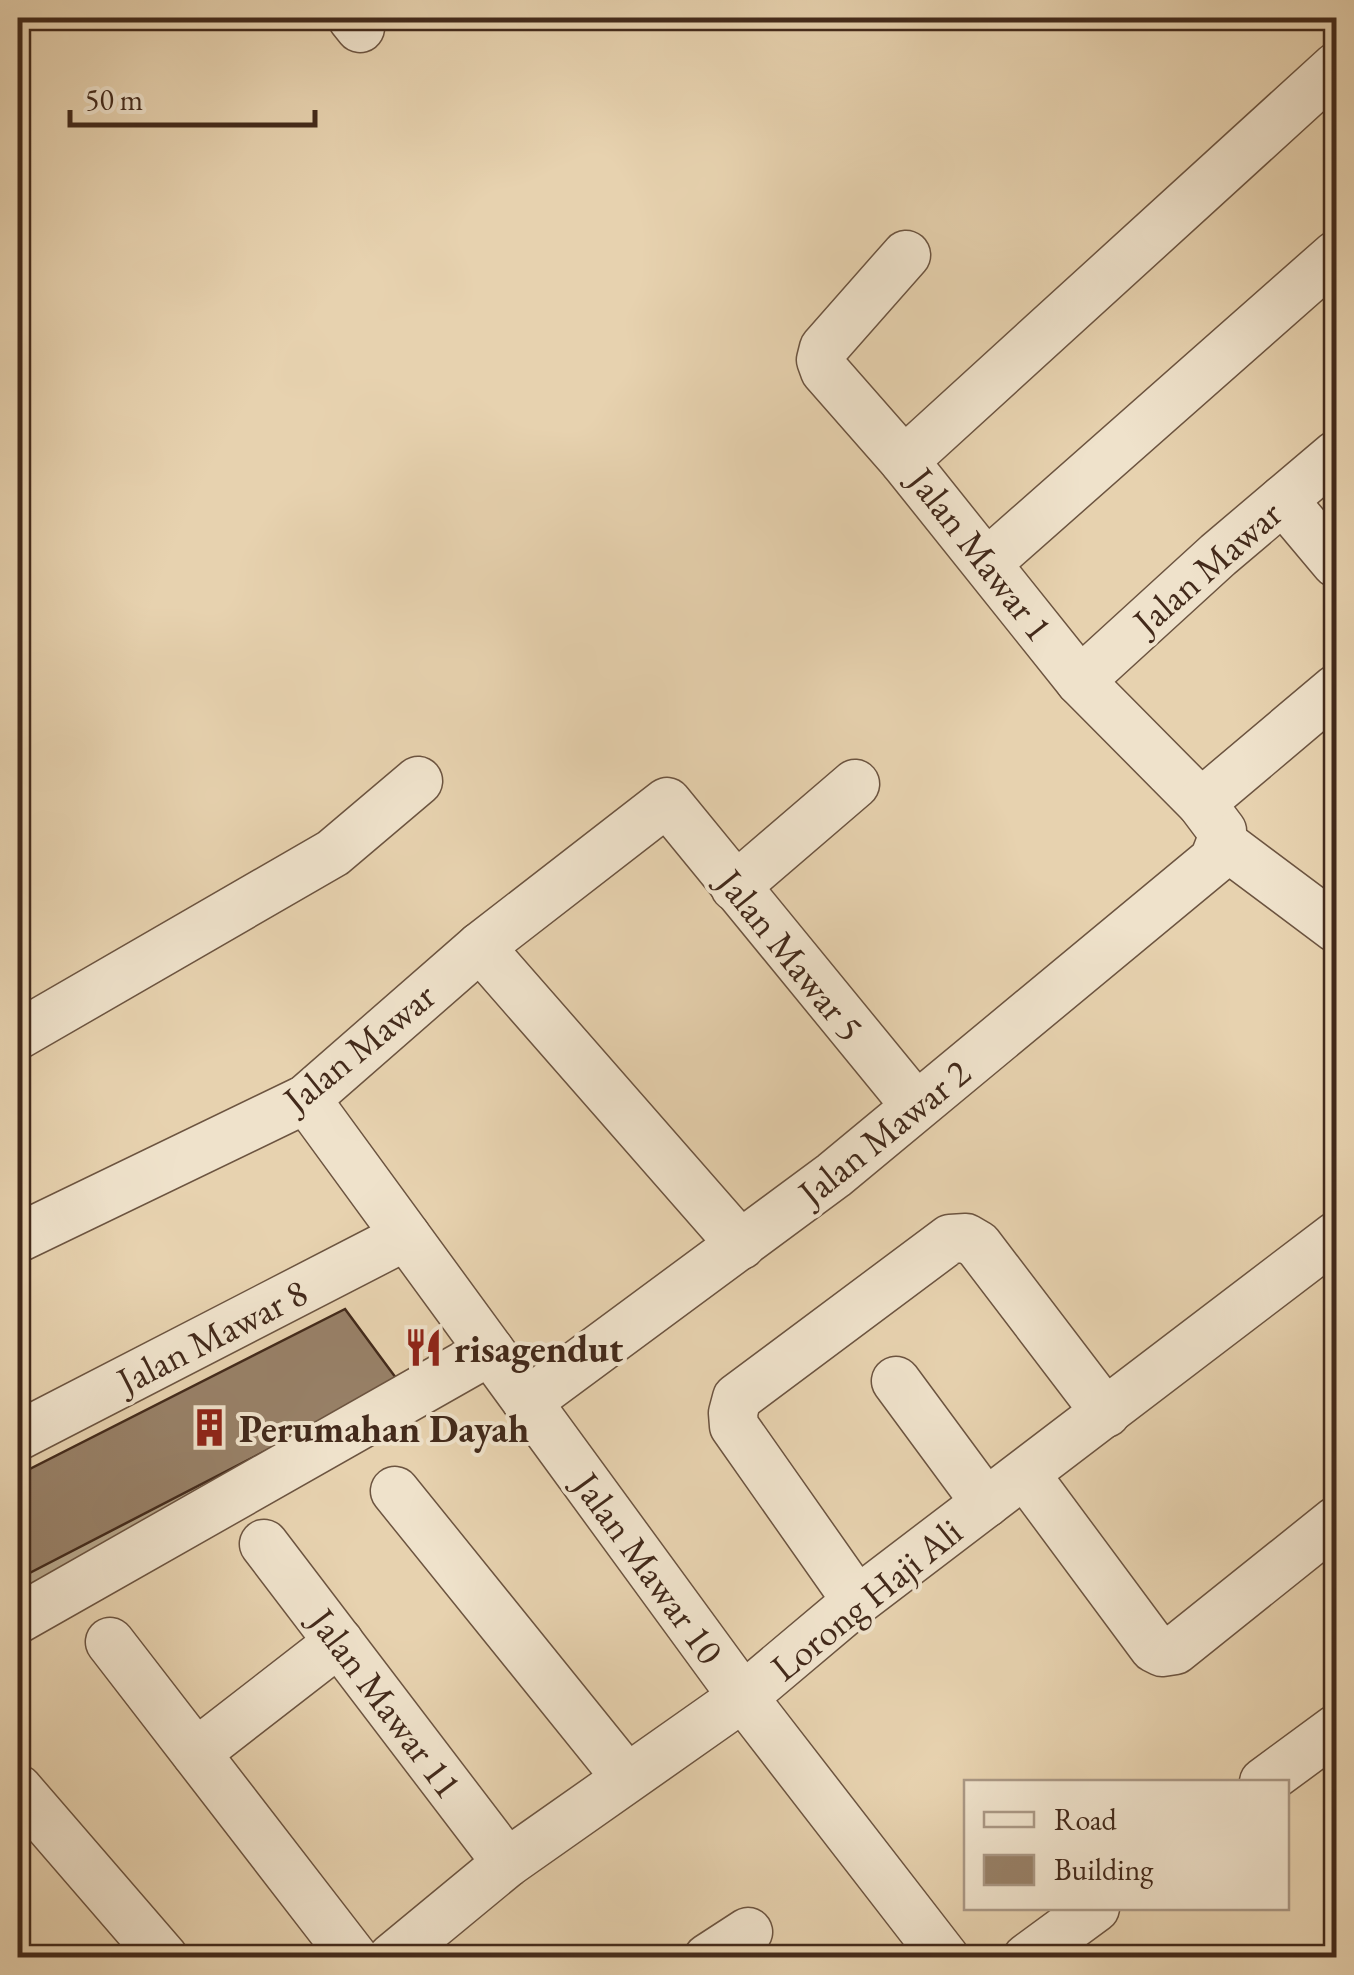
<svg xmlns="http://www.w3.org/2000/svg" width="1354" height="1975" viewBox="0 0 1354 1975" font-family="'EB Garamond',serif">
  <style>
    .shadow { fill: #0003 }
    .building { fill: #988168; stroke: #432a1b; stroke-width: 2.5 }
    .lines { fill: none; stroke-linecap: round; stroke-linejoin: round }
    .minor-casing { stroke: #6c5440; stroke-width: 51 }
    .minor { stroke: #efe2cb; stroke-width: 48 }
    .labels { text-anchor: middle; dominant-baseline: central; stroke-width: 8; stroke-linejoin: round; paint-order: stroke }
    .street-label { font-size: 38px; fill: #432a1b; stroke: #efe2cb }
    .poi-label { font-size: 38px; font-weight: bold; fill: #432a1b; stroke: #efe2cb; text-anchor: start }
  </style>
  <rect width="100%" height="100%" fill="#e7d2af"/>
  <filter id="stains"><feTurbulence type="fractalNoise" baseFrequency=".002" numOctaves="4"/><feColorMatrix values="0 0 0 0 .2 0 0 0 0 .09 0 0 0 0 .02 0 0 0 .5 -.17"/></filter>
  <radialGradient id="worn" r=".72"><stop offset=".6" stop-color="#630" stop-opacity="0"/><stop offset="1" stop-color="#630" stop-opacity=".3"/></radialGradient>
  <!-- shadow -->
  <polygon class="shadow" points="344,1312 396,1383 18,1593 18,1478"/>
  <!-- building -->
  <polygon class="building" points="345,1309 399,1382 18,1579 18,1475"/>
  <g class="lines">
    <defs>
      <g id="minor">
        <polyline points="352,18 360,28"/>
        <polyline points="1336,67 904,461 1080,681 1201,803 1222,831 1221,842 1336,928"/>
        <polyline points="904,461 825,371 821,360 824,348 906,255"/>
        <polyline points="1283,500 1336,563"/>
        <polyline points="987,563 1336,255"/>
        <polyline points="1080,681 1218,555 1336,455"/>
        <polyline points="1201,803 1336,689"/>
        <polyline points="735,887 855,784"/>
        <polyline points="480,947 741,1245"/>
        <polyline points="18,1035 333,853 418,781"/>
        <polyline points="306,1099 743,1697 945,1958"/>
        <polyline points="18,1238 306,1099 480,947 667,802 916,1106"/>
        <polyline points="896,1381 986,1503"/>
        <polyline points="527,1402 834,1175 1214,860 1221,842"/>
        <polyline points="18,1436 406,1236"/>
        <polyline points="1025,1474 1154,1648 1162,1652 1175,1650 1336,1521"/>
        <polyline points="395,1491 626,1777"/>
        <polyline points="264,1544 507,1863"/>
        <polyline points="857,1601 734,1426 733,1413 737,1398 950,1239 966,1238 978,1245 1106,1413"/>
        <polyline points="18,1619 490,1351"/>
        <polyline points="110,1642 354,1958"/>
        <polyline points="196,1753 339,1642"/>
        <polyline points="1264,1782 1336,1729"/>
        <polyline points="18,1789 164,1958"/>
        <polyline points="392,1958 507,1863 743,1697 857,1601 1336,1236"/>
        <polyline points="708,1958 748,1932"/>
        <polyline points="1027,1958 1095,1908"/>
      </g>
    </defs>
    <!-- minor casing -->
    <use href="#minor" class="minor-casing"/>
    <!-- minor -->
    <use href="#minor" class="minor"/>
  </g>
  <!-- icons -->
  <defs>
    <symbol id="restaurant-bare" viewBox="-9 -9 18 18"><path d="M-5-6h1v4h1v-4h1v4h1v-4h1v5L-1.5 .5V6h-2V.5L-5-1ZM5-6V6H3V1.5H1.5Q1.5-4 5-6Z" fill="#8f2418" stroke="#efe2cb" stroke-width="2.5" paint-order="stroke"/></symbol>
    <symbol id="building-bare" viewBox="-9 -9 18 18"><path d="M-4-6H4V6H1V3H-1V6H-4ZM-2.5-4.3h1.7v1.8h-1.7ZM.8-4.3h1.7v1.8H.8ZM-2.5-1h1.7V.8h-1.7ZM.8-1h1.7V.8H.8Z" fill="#8f2418" stroke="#efe2cb" stroke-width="2.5" paint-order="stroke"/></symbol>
  </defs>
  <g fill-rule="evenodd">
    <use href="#restaurant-bare" x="396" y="1320" width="55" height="55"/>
    <use href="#building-bare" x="182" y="1400" width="55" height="55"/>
  </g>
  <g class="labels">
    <!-- street labels -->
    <g class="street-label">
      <text transform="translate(981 554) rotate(52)">Jalan Mawar 1</text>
      <text transform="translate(1207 567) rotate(-41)">Jalan Mawar</text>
      <text transform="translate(791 955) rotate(51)">Jalan Mawar 5</text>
      <text transform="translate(359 1047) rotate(-39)">Jalan Mawar</text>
      <text transform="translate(884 1132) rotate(-39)">Jalan Mawar 2</text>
      <text transform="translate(212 1336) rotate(-27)">Jalan Mawar 8</text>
      <text transform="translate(649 1568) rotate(54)">Jalan Mawar 10</text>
      <text transform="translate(866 1599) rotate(-39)">Lorong Haji Ali</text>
      <text transform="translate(386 1703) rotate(53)">Jalan Mawar 11</text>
    </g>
    <!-- poi labels -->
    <g class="poi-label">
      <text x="454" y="1348">risagendut</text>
      <text x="239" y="1428">Perumahan Dayah</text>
    </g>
  </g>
  <!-- margin -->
  <rect width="1354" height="1975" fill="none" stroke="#e7d2af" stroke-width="60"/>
  <rect x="20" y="20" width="1314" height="1935" fill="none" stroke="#432a1b" stroke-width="5"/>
  <rect x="30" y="30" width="1294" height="1915" fill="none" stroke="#432a1b" stroke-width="2.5"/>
  <!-- legend -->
  <rect x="964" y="1780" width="325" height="130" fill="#efe2cb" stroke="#aa9885" stroke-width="2.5"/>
  <rect x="984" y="1812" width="50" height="15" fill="#efe2cb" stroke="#aa9885" stroke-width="2.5"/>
  <text x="1054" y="1830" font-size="30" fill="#432a1b">Road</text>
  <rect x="984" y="1855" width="50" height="30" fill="#988168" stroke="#aa9885" stroke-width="2.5"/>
  <text x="1054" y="1880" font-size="30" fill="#432a1b">Building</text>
  <!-- scale -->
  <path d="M70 110v15h245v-15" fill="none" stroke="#432a1b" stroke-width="5"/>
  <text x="85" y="110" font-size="30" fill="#432a1b" stroke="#efe2cb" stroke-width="8" paint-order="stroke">50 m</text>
  <rect width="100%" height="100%" filter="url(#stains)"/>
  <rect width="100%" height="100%" fill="url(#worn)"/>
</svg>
